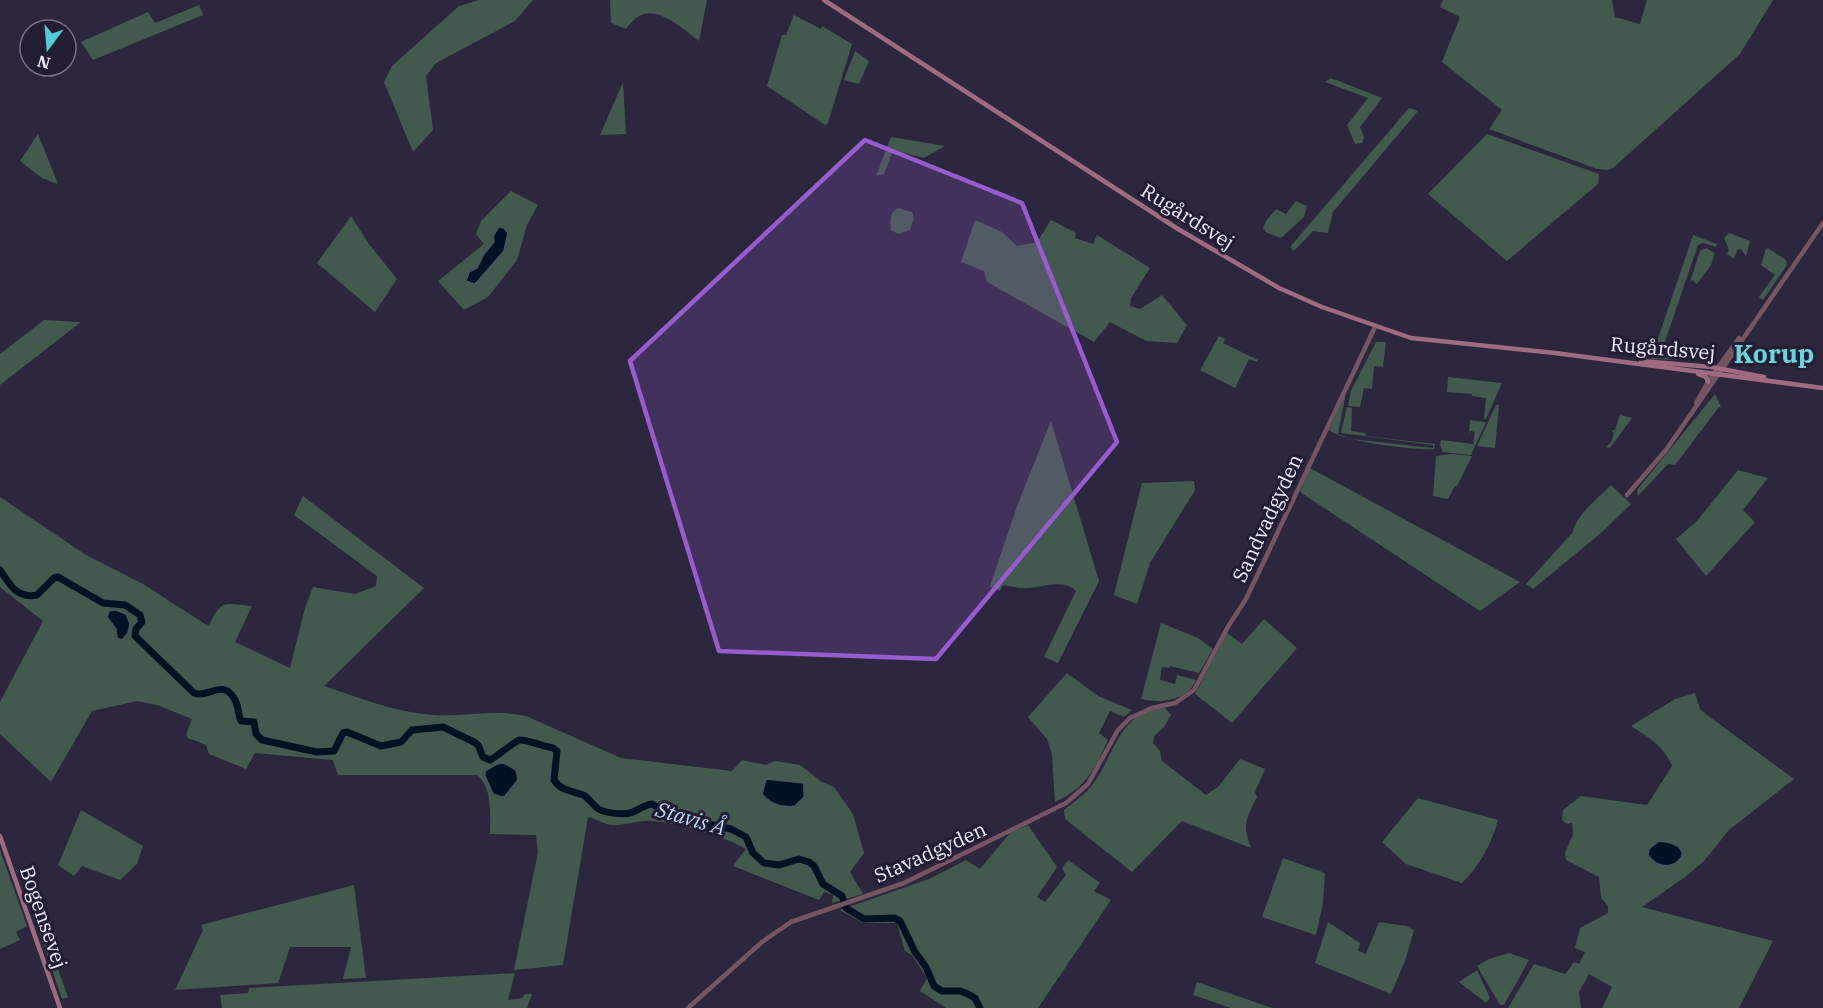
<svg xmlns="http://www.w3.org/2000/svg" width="1823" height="1008" viewBox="0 0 1823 1008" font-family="'IBM Plex Serif',serif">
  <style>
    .green { fill: #415a4d }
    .water { fill: #001124; stroke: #475365; stroke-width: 1.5 }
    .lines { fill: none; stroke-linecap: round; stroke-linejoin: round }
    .river { stroke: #001124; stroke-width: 7 }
    .tertiary { stroke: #765562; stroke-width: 4.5 }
    .secondary { stroke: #a06b80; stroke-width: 4.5 }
    .marked { fill: #985cce; fill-opacity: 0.2; stroke: #985cce; stroke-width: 4.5; stroke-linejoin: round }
    .labels { text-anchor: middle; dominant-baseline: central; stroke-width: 6; stroke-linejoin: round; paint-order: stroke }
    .street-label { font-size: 20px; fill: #eeecfc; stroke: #221d34 }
    .water-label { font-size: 21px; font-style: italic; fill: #b7dafe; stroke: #221d34 }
    .district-label { font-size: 26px; font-weight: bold; fill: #69d6dc; stroke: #221d34 }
  </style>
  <rect width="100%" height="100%" fill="#2c273f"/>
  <!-- green -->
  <g class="green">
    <polygon points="479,0 533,0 515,21 436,63 426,76 433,130 413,152 384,82 392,66 459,6"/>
    <path d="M610,0H707L699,41C684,30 656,2 636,18C632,21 629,25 626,29L611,23Z"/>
    <polygon points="1443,0 1612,0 1615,17 1640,24 1647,0 1773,0 1740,54 1613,168 1608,170 1597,169 1489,129 1502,110 1442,62 1460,17 1440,7"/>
    <polygon points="199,5 203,15 93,60 81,42 148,12 155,23"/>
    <polygon points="794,15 821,29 822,26 852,44 828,123 825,125 767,86 782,35 786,35"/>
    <polygon points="855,51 869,61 859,84 844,80"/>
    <polygon points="1331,78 1382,98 1360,127 1364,137 1362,143 1355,144 1347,125 1368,98 1325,82"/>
    <polygon points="623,82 626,134 600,135"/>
    <polygon points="1409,108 1418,111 1333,212 1328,233 1313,231 1294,251 1290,247"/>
    <polygon points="38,134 58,184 42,178 20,161"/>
    <polygon points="1487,134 1599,174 1598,184 1507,261 1428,194"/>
    <polygon points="891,137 945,146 924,158 893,150 884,174 876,176"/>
    <polygon points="511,191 538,205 527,225 517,260 488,297 464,310 438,281 484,244 476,234 481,221"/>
    <polygon points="1296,201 1307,206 1304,217 1281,238 1267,233 1263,228 1266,221 1276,209 1286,214"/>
    <path d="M898,208L912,212L914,218L910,230L898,234L891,230C890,221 889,213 898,208Z"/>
    <polygon points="351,216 369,244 397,279 375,312 317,263"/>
    <polygon points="975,220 1002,232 1017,246 1037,242 1051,220 1076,233 1075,238 1093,244 1097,235 1150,268 1131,298 1130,306 1140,309 1162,295 1187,325 1177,343 1146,341 1110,322 1094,342 987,282 984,271 961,262"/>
    <polygon points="1729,233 1750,241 1746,256 1741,249 1737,250 1734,259 1727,254 1729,250 1724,238"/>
    <polygon points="1693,235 1717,244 1716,247 1703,243 1698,245 1661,353 1669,355 1673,348 1685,356 1682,360 1651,359"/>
    <polygon points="1706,248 1715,253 1711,265 1697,284 1692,280 1690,282 1700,251"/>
    <polygon points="1768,248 1786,260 1787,265 1763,300 1759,297 1775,275 1761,265 1766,249"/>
    <polygon points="44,320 81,322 0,385 0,354"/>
    <polygon points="1219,336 1225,339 1223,343 1258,360 1257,362 1249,359 1235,388 1200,370"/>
    <polygon points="1376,342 1386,342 1383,367 1374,366 1372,389 1364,388 1360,407 1348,406 1351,391"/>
    <polygon points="1448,377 1502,383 1486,419 1484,419 1486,398 1472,396 1472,394 1447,392"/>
    <path d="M1346,393L1338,434L1352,439L1433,448V445L1341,433L1347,407L1352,408L1351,431L1365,433L1366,436L1435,444L1434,449C1418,451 1340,441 1329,430Z"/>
    <polygon points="1715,394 1721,407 1719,407 1675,465 1668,464 1638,496 1637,490"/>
    <polygon points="1496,405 1499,405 1495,448 1477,446"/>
    <polygon points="1620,415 1632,418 1610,448 1606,447 1611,442 1614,433 1611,430 1615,430"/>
    <polygon points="1470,420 1486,422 1471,455 1442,452 1442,448 1440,446 1441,440 1473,444 1475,432 1470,431 1469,435"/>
    <path d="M1051,421L1099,581L1058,663L1044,657L1076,591C1062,577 1040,589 1023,588C1016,588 1010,586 1003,585L1000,591L990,586L1017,506Z"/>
    <polygon points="1451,454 1472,456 1457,486 1455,486 1448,499 1433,496 1436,456"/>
    <polygon points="1310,468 1520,582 1480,611 1300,492"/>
    <polygon points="1738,470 1768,478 1743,510 1755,522 1706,576 1676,539 1697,521"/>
    <polygon points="1194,481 1195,490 1150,563 1137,604 1114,595 1142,483"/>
    <path d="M1611,485L1631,504L1601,533L1533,589L1526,584L1573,532C1576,514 1599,498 1611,485Z"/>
    <path d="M303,496L424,588L324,686C360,698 395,712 433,715C464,717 495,709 526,716L621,758L732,771L742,760L766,765L775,761L800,765L822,782L834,787L853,814L864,853L850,872L863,894L832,903L833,895L824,892L819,900L733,866L746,849C726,837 672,820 647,821C635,821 623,826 610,825C603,823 595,819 588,817L563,965L514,970L538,852L536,835L490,834C490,816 493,787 477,775H338L333,760L255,753L246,769L209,754L206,745L188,738L186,735L192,719L157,705L137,701L92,711L51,782L0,734V702L43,621L0,587V497L86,555L143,584L205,624L209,625C223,598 223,604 252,606L235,642L290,668L305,608L313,587L355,594L376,586L377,576L294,515Z"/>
    <polygon points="1264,619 1297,648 1232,723 1195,694 1227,633 1242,644"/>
    <path d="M1161,623L1198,638L1213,649L1199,673L1170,666L1169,668L1162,667L1160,680L1175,684L1177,675L1196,680C1188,700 1161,704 1141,699Z"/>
    <path d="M1067,673L1098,696L1132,710L1124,717L1110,711L1099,733L1108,740C1093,771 1088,786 1055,802L1052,754L1047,739L1028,717Z"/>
    <path d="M1695,693L1700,709L1707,715L1794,779L1729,830L1704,861L1685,877L1642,907L1773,941L1739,1008H1602L1612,987L1589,974L1579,992L1581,1008H1508L1534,964L1565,974L1574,962L1579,964L1585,952L1575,948L1580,928L1608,913V906L1601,898L1599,877L1566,860L1565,853L1573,834L1572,823L1567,824L1562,820L1563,810L1581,796L1647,805L1672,766C1665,747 1647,736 1631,726L1675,699Z"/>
    <path d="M1165,708L1171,715L1164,727L1154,736L1153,743L1160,751L1162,761L1206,795L1219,786L1240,759L1265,769L1255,792L1257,797C1246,819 1242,824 1251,848L1182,821L1132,872L1065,819L1064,810C1072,803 1082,797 1089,789C1116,758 1115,712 1165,708Z"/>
    <path d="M1418,798L1498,820C1491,845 1480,865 1462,883L1406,864L1382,842Z"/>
    <polygon points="81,810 143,846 137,864 120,880 82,866 74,876 58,865"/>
    <polygon points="1028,825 1057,867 1037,897 1045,902 1066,875 1062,868 1068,860 1100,883 1094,891 1111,900 1038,1008 946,1008 920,991 927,978 912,955 905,951 897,923 863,923 840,910 929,879 966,860 980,869 1010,833"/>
    <polygon points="0,850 27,926 16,932 20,940 0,949"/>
    <polygon points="1283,858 1325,873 1323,903 1316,935 1262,917"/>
    <polygon points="354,885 366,978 343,979 351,947 290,947 278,983 175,990 203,930 201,925"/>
    <polygon points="40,920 68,997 62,999 37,924"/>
    <polygon points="1328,922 1360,943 1358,951 1366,954 1379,922 1406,926 1414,930 1405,961 1391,994 1315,963"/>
    <polygon points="1509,953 1529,960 1504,1005 1500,1005 1477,966 1489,959"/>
    <polygon points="1477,970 1490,998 1486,1003 1459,982"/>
    <polygon points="515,973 508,1000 522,998 525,994 532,994 527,1008 222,1008 220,995 248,993 249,988"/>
    <polygon points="1197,982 1272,1008 1231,1008 1193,995"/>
  </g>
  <!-- water -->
  <g class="water">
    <polygon points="499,227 504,228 508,233 504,251 477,282 474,284 466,281 469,272 477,268 484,254 494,242 493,236"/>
    <polygon points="116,610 126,614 130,624 128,633 122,640 117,638 116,629 107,617 109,611"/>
    <polygon points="504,763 516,770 518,780 505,796 502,797 493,794 485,776 485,771 497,764"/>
    <path d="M766,779L804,783V797L795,806C782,808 770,804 762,794Z"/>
    <path d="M1659,841C1707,845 1668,884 1648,855L1649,849Z"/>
  </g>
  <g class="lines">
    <!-- river -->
    <path class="river" d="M0,570C10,585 17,599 37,595L54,578L58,577L103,603L125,605L140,615L142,622L136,629L135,636L194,693C209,699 224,676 236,702C239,709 238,715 241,721L254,722L256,734L262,740L317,752L334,751L343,733L347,732L381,746L401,742L412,730L443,727L474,742L478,745L483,757L490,760C496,757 517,740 519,740C526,739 545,747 553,748L557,751L554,780C561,791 573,791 583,795C589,798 592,804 597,808C604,813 622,815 630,813C638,811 643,805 652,804L671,816L731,829L746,837L753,853L764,863L779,865L799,859L809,862L814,866L823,884L842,896L846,908L864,919L894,918L900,921L915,952L926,967L934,986L942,991H960L968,994L975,998L980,1008"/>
    <!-- tertiary -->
    <g class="tertiary">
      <polyline points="1696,403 1709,380 1739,338"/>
      <polyline points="1627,495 1666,450 1823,223"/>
      <polyline points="688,1008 762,942 791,922 904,883 1066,803 1088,784 1118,730 1130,718 1152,708 1175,703 1194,690 1229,625 1246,599 1375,327"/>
    </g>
    <!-- secondary -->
    <g class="secondary">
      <polyline points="824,0 1178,229 1279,288 1322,307 1411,338 1555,353 1823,388"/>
      <polyline points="1641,361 1711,367 1764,377"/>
      <polyline points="1698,374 1706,377 1708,382"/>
      <polyline points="0,836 60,1008"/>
    </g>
  </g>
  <!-- marked area -->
  <path class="marked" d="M865,140L1022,203L1117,442L936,659L719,651L630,361Z"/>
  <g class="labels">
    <!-- street labels -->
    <g class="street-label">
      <text transform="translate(1188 216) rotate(32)">Rugårdsvej</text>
      <text transform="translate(1663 348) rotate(5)">Rugårdsvej</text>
      <text transform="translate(1267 518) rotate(-65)">Sandvadgyden</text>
      <text transform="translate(930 852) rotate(-24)">Stavadgyden</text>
      <text transform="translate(44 917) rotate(71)">Bogensevej</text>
    </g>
    <!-- water labels -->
    <g class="water-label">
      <text transform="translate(691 818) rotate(16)">Stavis Å</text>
    </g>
    <!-- district labels -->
    <g class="district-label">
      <text x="1774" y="353">Korup</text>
    </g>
  </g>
  <!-- north arrow -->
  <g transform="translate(48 48) rotate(196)"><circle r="28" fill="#221d34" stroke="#747084" stroke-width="1.5"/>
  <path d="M0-4.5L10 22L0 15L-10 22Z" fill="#51ccd3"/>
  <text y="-9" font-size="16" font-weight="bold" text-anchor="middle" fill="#eeecfc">N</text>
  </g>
</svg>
